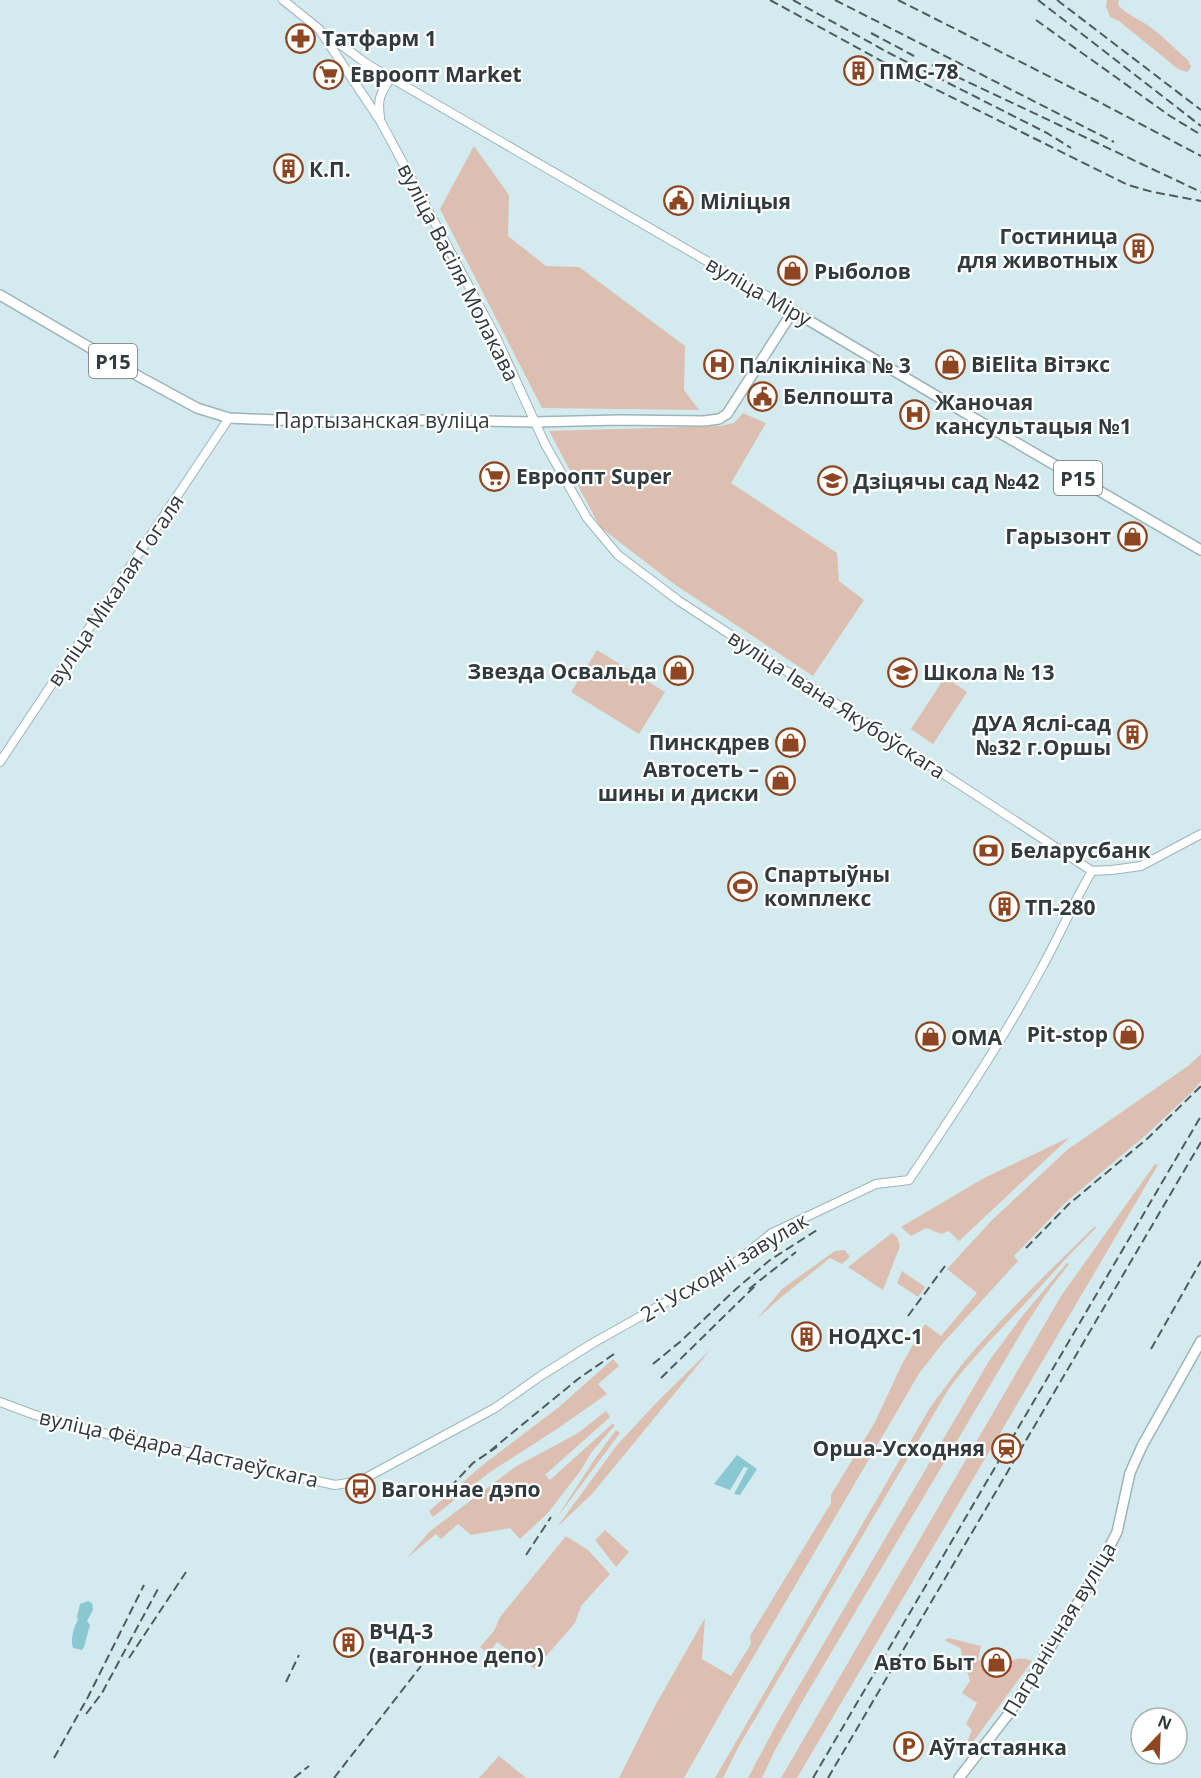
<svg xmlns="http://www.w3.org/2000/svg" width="1201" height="1778" viewBox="0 0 1201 1778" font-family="'Open Sans',sans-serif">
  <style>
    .green { fill: #ddbfb1 }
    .water { fill: #89c7d1 }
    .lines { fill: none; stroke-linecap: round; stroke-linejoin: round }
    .minor-casing { stroke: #9db4b8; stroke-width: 10 }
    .major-casing { stroke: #9db4b8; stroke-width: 12 }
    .minor { stroke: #fff; stroke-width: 8 }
    .major { stroke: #fff; stroke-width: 9 }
    .rail { stroke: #4f5b5d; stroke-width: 2; stroke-dasharray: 9 4.5; stroke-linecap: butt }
    .labels { text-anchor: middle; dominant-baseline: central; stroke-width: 4.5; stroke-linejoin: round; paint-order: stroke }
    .shield { fill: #fff; stroke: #6f7576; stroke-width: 1.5 }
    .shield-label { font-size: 20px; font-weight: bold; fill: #313a3c }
    .poi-label { font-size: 21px; font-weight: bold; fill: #313a3c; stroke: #fff; text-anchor: start }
    .street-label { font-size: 21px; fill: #313a3c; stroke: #fff }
  </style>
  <rect width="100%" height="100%" fill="#d3ebef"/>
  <!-- green -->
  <g class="green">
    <path d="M1107,0H1119L1118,5C1127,15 1141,20 1153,29C1165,38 1176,50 1188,60L1191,67L1187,72L1178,69L1119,21L1110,17L1106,6Z"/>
    <polygon points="474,146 509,195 508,236 546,266 579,267 685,346 684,390 699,410 542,408 440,209"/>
    <polygon points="743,413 766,423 731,483 837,553 839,581 864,600 813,676 674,584 600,527 549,431 720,426 734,423"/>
    <polygon points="597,650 665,692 639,734 571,692"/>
    <polygon points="945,677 967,692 933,744 911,729"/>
    <polygon points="1201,1054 1201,1081 1194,1090 1147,1134 1066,1202 1014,1256 1018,1261 943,1343 920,1372 727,1702 684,1778 619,1778 655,1706 705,1618 702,1659 731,1676 751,1644 750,1636 831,1503 831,1495 875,1422 902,1364 925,1324 941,1336 977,1293 947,1269 991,1221 1067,1150 1188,1066"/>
    <polygon points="1070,1137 959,1241 949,1231 941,1234 926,1228 911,1236 901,1227 984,1178"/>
    <polygon points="1155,1164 1158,1165 797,1778 781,1778 1061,1296"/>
    <path d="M1095,1226L1096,1228C1069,1254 1045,1282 1019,1310C994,1337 970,1360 948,1390L739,1746L723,1778H715L931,1406C942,1392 953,1376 964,1362C1005,1314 1050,1270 1095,1226Z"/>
    <polygon points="892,1233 897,1237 900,1246 883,1290 848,1267"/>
    <polygon points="845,1250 850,1257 842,1264 830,1258 779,1299 757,1319 782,1289 835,1251"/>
    <polygon points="1067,1263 1069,1264 1046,1294 1027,1323 806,1695 775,1750 762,1778 748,1778 776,1725 989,1361 1023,1315"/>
    <polygon points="902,1271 925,1287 918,1297 897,1283"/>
    <polygon points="711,1349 592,1494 557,1527 617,1445 659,1400"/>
    <polygon points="613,1359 619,1366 598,1384 607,1394 557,1429 490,1472 433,1517 429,1511 484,1464 559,1407"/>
    <polygon points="606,1411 610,1417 545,1475 550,1480 612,1424 615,1425 591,1453 581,1470 548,1513 520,1539 510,1528 471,1535 458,1524 441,1539 436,1534 407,1558 429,1532 515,1467 578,1433"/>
    <polygon points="616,1430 620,1433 556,1519 594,1460"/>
    <polygon points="605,1530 629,1552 616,1567 595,1540"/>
    <polygon points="566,1536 588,1550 610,1574 581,1606 575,1623 535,1669 497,1642 488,1654 480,1647 494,1631 500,1617"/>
    <path d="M949,1638L981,1646L978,1660L992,1662L1002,1668C1011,1659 1019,1656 1032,1661L968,1749L966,1745L972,1730L966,1724L977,1703L962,1693L970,1681L960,1648L944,1640Z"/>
    <polygon points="499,1756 526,1778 479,1778"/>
  </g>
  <!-- water -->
  <g class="water">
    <polygon points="737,1455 757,1469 740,1495 734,1494 748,1468 744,1467 730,1490 714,1484"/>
    <path d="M88,1601L92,1603L93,1610L87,1621L90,1625L84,1647L82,1650L73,1648C70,1639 74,1627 78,1620L77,1617L80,1604Z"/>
  </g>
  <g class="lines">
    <defs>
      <g id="minor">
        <polyline points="283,0 319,29 381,122 497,339 545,444 587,518 618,555 679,601 1092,871 1112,870 1141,866 1201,834"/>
        <polyline points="325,33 367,64 793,311"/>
        <polyline points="356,83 367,64"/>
        <path d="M380,117C377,98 381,93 391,77"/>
        <polyline points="0,762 229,418"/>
        <path d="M0,1402L35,1415L94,1431L335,1485L360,1481L495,1408L542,1375L593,1343L732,1265L772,1233L876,1184L909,1180C955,1111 1002,1042 1041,969C1059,937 1073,903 1092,871"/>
      </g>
      <g id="major">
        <polyline points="0,295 140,377 197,408 229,418 346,423 425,420 534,422 620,420 704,421 719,419 727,414 793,311 955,407 1201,550"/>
        <polyline points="959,1778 1010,1712 1094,1577 1117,1532 1130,1473 1142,1446 1201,1341"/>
      </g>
    </defs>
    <!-- minor casing -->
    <use href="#minor" class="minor-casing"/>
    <!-- major casing -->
    <use href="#major" class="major-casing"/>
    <!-- minor -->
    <use href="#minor" class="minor"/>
    <!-- major -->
    <use href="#major" class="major"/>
    <!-- rail -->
    <g class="rail">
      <polyline points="770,0 909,76 1128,185 1153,192 1201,201"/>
      <polyline points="793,0 889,53 1047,133 1071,148"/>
      <polyline points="835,0 1114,142"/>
      <polyline points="898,0 1086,95 1201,156"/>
      <polyline points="1038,0 1201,126"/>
      <polyline points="1057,0 1201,110"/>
      <polyline points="1036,20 1170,116 1198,133"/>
      <polyline points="871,33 914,56"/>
      <polyline points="932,65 1201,192"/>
      <polyline points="1026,1248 1069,1204 1148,1138 1201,1086"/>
      <polyline points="749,1289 796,1252"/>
      <polyline points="908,1316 945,1266"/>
      <polyline points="1151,1349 1201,1261"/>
      <polyline points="653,1364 681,1341 736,1289 770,1260 817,1230"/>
      <polyline points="661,1378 757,1284"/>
      <polyline points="490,1451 578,1379 614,1354"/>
      <polyline points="441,1497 473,1463 497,1447"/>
      <polyline points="526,1555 551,1517"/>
      <polyline points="129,1658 186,1572"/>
      <polyline points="286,1682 299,1655"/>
      <polyline points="86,1714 102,1693 159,1587"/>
      <polyline points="54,1758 88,1697 144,1585"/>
      <polyline points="294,1778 309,1766"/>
      <polyline points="334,1778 421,1666"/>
      <polyline points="813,1778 1201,1116"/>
      <polyline points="828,1778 1201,1142"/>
    </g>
  </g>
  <!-- icons -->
  <defs>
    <symbol id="pharmacy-ring" viewBox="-11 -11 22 22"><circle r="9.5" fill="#fff" stroke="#8d4621" stroke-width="1.5"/><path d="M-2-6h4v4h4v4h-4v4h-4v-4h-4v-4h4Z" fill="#8d4621"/></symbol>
    <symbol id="building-ring" viewBox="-11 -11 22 22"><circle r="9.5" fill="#fff" stroke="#8d4621" stroke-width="1.5"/><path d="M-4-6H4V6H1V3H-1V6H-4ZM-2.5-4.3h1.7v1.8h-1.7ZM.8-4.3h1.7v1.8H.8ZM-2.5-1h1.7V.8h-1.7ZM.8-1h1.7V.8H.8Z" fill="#8d4621"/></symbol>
    <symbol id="supermarket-ring" viewBox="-11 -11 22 22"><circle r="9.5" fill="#fff" stroke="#8d4621" stroke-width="1.5"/><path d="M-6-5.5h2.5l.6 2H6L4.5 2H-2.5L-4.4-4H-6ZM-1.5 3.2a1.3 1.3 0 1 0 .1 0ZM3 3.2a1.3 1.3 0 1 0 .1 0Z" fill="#8d4621"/></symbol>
    <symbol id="civic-ring" viewBox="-11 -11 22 22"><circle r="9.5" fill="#fff" stroke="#8d4621" stroke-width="1.5"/><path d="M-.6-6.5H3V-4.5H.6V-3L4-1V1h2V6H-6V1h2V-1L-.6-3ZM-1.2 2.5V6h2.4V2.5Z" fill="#8d4621"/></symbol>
    <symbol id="shop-ring" viewBox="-11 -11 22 22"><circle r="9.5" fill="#fff" stroke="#8d4621" stroke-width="1.5"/><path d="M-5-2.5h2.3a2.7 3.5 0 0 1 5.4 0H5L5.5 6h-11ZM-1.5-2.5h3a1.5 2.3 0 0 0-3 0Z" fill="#8d4621"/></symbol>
    <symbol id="hospital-ring" viewBox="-11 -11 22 22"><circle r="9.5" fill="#fff" stroke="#8d4621" stroke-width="1.5"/><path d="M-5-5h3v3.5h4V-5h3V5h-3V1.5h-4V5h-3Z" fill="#8d4621"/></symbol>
    <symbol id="school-ring" viewBox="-11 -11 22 22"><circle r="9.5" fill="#fff" stroke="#8d4621" stroke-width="1.5"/><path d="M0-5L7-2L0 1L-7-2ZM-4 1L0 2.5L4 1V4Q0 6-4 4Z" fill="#8d4621"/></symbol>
    <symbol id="bank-ring" viewBox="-11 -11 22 22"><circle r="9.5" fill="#fff" stroke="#8d4621" stroke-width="1.5"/><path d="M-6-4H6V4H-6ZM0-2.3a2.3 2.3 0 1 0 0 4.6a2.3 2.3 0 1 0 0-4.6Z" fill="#8d4621"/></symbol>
    <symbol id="stadium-ring" viewBox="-11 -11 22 22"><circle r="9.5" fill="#fff" stroke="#8d4621" stroke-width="1.5"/><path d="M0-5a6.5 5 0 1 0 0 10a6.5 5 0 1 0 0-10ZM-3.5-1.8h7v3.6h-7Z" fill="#8d4621"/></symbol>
    <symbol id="station-ring" viewBox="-11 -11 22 22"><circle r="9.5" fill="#fff" stroke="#8d4621" stroke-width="1.5"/><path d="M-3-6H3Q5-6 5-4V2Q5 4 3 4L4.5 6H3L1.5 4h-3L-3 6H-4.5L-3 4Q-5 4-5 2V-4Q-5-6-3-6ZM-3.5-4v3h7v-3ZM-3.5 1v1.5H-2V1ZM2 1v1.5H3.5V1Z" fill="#8d4621"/></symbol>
    <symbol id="bus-ring" viewBox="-11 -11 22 22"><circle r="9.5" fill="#fff" stroke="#8d4621" stroke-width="1.5"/><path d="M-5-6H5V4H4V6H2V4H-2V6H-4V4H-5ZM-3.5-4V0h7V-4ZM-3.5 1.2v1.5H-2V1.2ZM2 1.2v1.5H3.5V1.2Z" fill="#8d4621"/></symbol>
    <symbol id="parking-ring" viewBox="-11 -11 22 22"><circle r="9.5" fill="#fff" stroke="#8d4621" stroke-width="1.5"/><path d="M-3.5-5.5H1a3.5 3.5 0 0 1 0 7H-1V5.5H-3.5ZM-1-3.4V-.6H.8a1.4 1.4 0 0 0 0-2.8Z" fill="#8d4621"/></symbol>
  </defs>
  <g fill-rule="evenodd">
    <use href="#pharmacy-ring" x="284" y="22" width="33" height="33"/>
    <use href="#building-ring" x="842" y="54" width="33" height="33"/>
    <use href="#supermarket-ring" x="312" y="58" width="33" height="33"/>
    <use href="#building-ring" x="272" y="152" width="33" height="33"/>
    <use href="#civic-ring" x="662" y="184" width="33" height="33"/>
    <use href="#building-ring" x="1122" y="232" width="33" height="33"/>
    <use href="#shop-ring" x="776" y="254" width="33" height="33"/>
    <use href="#shop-ring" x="934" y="348" width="33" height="33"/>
    <use href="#hospital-ring" x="702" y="348" width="33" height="33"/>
    <use href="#civic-ring" x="746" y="380" width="33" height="33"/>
    <use href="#hospital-ring" x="898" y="398" width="33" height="33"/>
    <use href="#supermarket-ring" x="478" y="460" width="33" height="33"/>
    <use href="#school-ring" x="816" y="464" width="33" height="33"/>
    <use href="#shop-ring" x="1116" y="520" width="33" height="33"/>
    <use href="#shop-ring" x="662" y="654" width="33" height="33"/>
    <use href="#school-ring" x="886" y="656" width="33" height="33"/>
    <use href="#building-ring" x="1116" y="718" width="33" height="33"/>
    <use href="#shop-ring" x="774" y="726" width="33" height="33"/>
    <use href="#shop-ring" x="764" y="764" width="33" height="33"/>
    <use href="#bank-ring" x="972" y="834" width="33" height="33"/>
    <use href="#stadium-ring" x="726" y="870" width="33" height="33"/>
    <use href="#building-ring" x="988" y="890" width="33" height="33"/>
    <use href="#shop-ring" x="1112" y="1018" width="33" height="33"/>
    <use href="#shop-ring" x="914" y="1020" width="33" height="33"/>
    <use href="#building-ring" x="790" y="1320" width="33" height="33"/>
    <use href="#station-ring" x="990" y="1432" width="33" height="33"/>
    <use href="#bus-ring" x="344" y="1472" width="33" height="33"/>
    <use href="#building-ring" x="332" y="1626" width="33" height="33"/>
    <use href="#shop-ring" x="980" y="1646" width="33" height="33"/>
    <use href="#parking-ring" x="892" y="1730" width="33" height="33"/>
  </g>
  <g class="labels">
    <!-- shield labels -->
    <g class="shield">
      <rect x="89" y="344" width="48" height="34" rx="4.5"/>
      <rect x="1054" y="461" width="48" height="34" rx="4.5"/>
    </g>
    <g class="shield-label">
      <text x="113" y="361">Р15</text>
      <text x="1078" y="478">Р15</text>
    </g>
    <!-- poi labels -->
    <g class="poi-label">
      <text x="322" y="38">Татфарм 1</text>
      <text x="879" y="71">ПМС-78</text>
      <text x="350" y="74">Евроопт Market</text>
      <text x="309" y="169">К.П.</text>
      <text x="700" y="201">Міліцыя</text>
      <text x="1118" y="236" text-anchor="end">Гостиница<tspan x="1118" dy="24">для животных</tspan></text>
      <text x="814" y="271">Рыболов</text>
      <text x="971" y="364">ВiElita Вітэкс</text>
      <text x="739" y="365">Паліклініка № 3</text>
      <text x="783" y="396">Белпошта</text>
      <text x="935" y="402">Жаночая<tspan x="935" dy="24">кансультацыя №1</tspan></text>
      <text x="516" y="476">Евроопт Super</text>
      <text x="853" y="481">Дзіцячы сад №42</text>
      <text x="1111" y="536" text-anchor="end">Гарызонт</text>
      <text x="657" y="671" text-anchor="end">Звезда Освальда</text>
      <text x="923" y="672">Школа № 13</text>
      <text x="1111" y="723" text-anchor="end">ДУА Яслі-сад<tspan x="1111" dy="24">№32 г.Оршы</tspan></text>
      <text x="770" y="742" text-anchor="end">Пинскдрев</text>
      <text x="759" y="769" text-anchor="end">Автосеть –<tspan x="759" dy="24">шины и диски</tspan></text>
      <text x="1010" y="850">Беларусбанк</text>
      <text x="764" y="874">Спартыўны<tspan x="764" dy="24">комплекс</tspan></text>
      <text x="1025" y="907">ТП-280</text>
      <text x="1108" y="1034" text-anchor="end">Pit-stop</text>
      <text x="951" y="1037">ОМА</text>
      <text x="828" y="1336">НОДХС-1</text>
      <text x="985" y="1448" text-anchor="end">Орша-Усходняя</text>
      <text x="381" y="1489">Вагоннае дэпо</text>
      <text x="369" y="1631">ВЧД-3<tspan x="369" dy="24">(вагонное депо)</tspan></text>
      <text x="975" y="1662" text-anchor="end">Авто Быт</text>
      <text x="929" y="1747">Аўтастаянка</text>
    </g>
    <!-- street labels -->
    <g class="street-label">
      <text transform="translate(459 272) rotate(63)">вуліца Васіля Молакава</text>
      <text transform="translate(759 291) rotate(30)">вуліца Міру</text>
      <text x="382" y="420">Партызанская вуліца</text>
      <text transform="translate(115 590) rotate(-56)">вуліца Мікалая Гогаля</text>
      <text transform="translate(837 704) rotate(33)">вуліца Івана Якубоўскага</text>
      <text transform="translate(724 1267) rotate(-31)">2-і Усходні завулак</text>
      <text transform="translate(179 1448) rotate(13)">вуліца Фёдара Дастаеўскага</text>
      <text transform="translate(1059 1629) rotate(-59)">Пагранічная вуліца</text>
    </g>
  </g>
  <!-- north arrow -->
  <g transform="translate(1159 1736) rotate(23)"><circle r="28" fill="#ffffff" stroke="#adb0b1" stroke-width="1.5"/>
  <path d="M0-4.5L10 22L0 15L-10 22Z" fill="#8d4621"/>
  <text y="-9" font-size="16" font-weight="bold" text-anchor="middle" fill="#313a3c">N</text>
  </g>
</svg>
